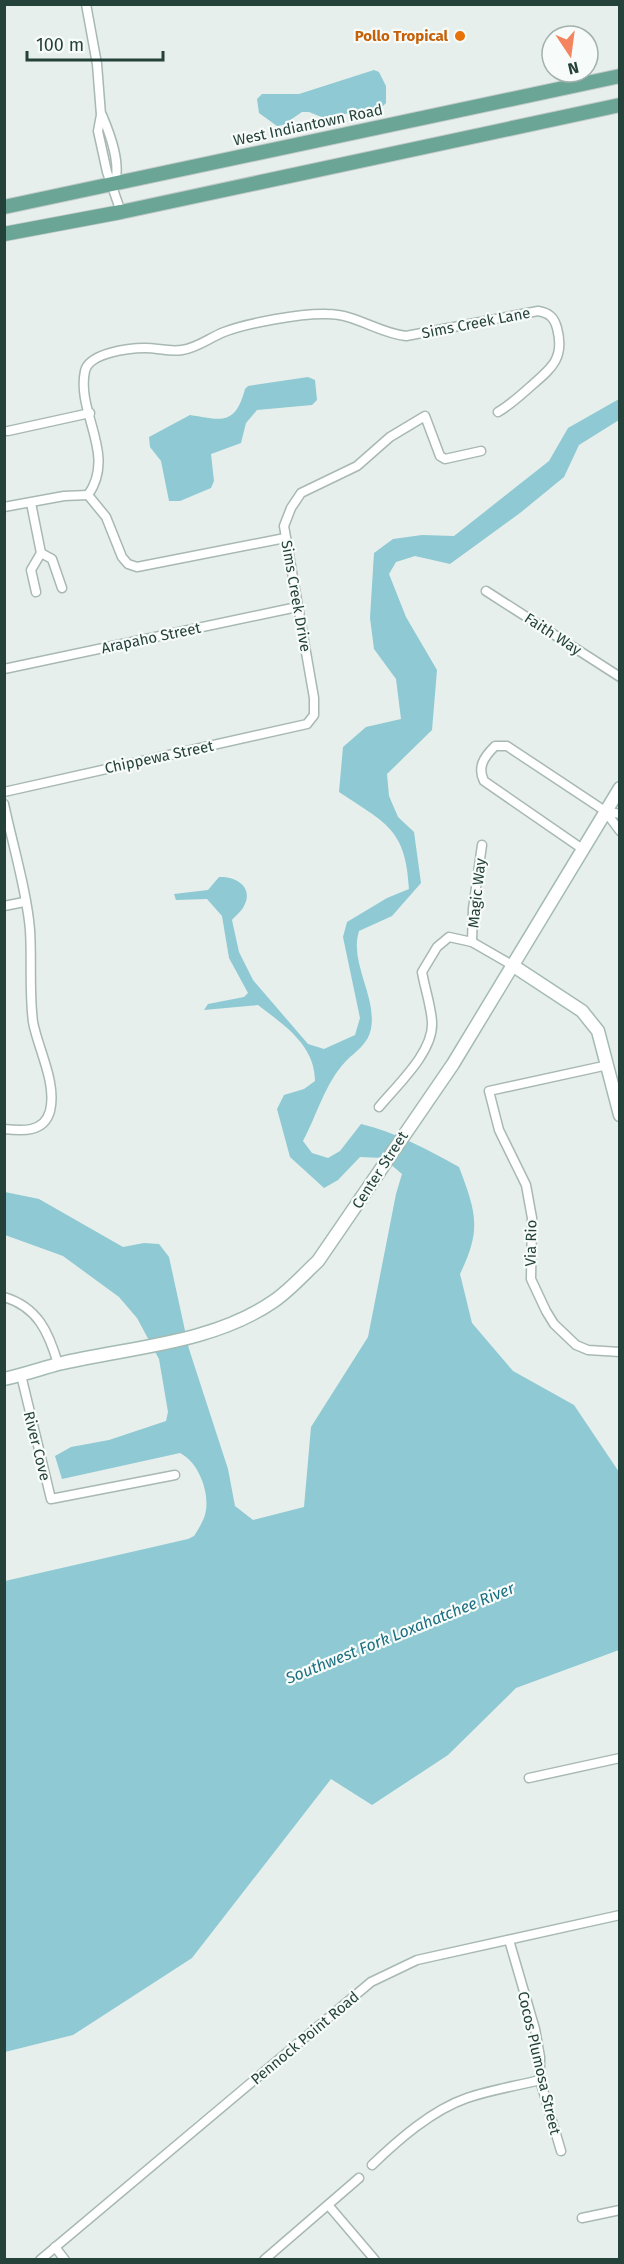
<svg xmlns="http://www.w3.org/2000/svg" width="624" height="2264" viewBox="0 0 624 2264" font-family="'Fira Sans',sans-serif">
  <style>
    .water { fill: #8ec9d4 }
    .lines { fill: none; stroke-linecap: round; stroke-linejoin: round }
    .street-casing { stroke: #a8b8b2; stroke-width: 11 }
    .secondary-casing { stroke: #a4bbb3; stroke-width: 15 }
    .primary-casing { stroke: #c2cac8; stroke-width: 16 }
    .street { stroke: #fff; stroke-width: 8 }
    .secondary { stroke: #fff; stroke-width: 12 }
    .primary { stroke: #6aa596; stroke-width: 14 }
    .food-dot { fill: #e8710a; stroke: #f7fbf9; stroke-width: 2 }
    .labels { text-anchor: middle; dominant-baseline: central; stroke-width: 4.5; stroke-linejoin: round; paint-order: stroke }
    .food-label { font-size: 15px; font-weight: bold; fill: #c56008; stroke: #f7fbf9; text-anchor: end }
    .street-label { font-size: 15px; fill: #24423a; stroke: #f7fbf9 }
    .water-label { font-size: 16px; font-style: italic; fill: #1c6f80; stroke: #f7fbf9 }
  </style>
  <rect width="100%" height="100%" fill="#e6efeb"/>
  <!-- water -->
  <g class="water">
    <polygon points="374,70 379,72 386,86 386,103 382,107 324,118 309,112 302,112 283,125 277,126 259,113 257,99 262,94 299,94"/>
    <path d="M308,377L315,380L317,400L312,405L257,410L246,423L241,443L211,454L214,481L211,488L180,501H169L161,461L150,447L149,437L190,415C222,420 235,426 245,389L248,386Z"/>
    <path d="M619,399V420L579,445L564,477L520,513L450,564L415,556L396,562L389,574L406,617L437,670L432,730L387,774L389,796L398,817L414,832L421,883L392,916L359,931C349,963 377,996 371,1029C368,1044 356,1051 346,1061C325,1083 317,1115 303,1141L312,1153L328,1158L340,1151L361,1124C396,1132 428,1150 459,1167C476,1212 482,1229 460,1274L472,1323L513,1371L574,1405L619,1472V1650L516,1688L448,1755L372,1805L331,1779L192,1958L73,2035L5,2052V1581L188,1539L194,1536C199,1528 205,1519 206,1510C209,1490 198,1462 180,1453L62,1479L55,1456L71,1447L109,1440L166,1421L168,1412L159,1359L137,1318L119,1297L63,1256L5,1235V1192L39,1199L123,1247L144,1243L159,1244L169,1257L189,1349L228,1469L235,1506L253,1520L304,1507L311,1427L368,1337L396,1194L402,1174L383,1158L360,1157L338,1180L324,1188L290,1157L277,1109L284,1095L304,1089L315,1081C315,1045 284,1025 258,1005L204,1010L208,1004L244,997L248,993L229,958L222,916L207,899L176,900L174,894L208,890L219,877C236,876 254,887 244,906C242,911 236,915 232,920L239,952L253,980L308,1044L324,1049L355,1035L360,1018L343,937L347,922L387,898L409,889C406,828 385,823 339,792L343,747L366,727L401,719L396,679L374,649L370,618L374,553L393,539L422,535L454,536L549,461L568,428Z"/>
  </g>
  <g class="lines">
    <defs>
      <g id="street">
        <polyline points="86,4 97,64 101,115 98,131 107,172 121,212"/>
        <path d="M102,115C110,134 122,165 114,185"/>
        <polyline points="8,431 90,413"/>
        <path d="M88,495C117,454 76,413 85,371C89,353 129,348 145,348C158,348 169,352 182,350C197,348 209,338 224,332C248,323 301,313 327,314C356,314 378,333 406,336L538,311C549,313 554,317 557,328C565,358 552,368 531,386C520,396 510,405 498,412"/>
        <polyline points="88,495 106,517 122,557 128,564 137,567 285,538"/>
        <polyline points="31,503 41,553 52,559 62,588"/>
        <polyline points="4,507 64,496 88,495"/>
        <polyline points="486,591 620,677"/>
        <polyline points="36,592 31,570 41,553"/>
        <polyline points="4,669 297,607"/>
        <polyline points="4,792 307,724 314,715 314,698 284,526 291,508 301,493 357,466 390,437 425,416 440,456 445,459 481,451"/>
        <path d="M4,804C12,842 27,892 30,930C32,961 29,991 33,1022C38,1049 57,1083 50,1111C44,1133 22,1131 4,1129"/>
        <polyline points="605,811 620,831"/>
        <path d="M581,848L484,781C477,767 484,757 495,746H507L605,811L620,814"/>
        <polyline points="4,906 24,902"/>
        <polyline points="472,942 473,909 482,845"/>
        <polyline points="608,1065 489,1091 499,1130 526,1185 532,1218 531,1279 546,1311 554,1324 576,1345 588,1350 620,1352"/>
        <path d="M379,1107C396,1086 434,1052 432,1022C431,1006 425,989 422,972L437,947L449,937L472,942L512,965"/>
        <path d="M4,1297C38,1307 49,1333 58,1364"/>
        <polyline points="21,1375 51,1499 175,1475"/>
        <polyline points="529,1778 620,1758"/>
        <polyline points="509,1940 535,2029 540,2057 540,2080 561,2151"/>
        <path d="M372,2165C398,2140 432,2110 467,2098C490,2090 516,2086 540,2080"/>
        <polyline points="329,2206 375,2260"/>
        <polyline points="582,2218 620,2210"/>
        <polyline points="55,2247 65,2260"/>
        <polyline points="40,2260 371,1982 417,1960 620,1915"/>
        <polyline points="264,2260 359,2178"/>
      </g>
      <g id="secondary">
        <polyline points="512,965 582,1011 598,1031 620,1115"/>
        <path d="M4,1379C22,1375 40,1369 58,1364C129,1347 212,1344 274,1301C290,1290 304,1274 318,1261L453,1064L620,788"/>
      </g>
      <g id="primary">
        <polyline points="4,207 620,76"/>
        <polyline points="4,234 121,212 620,105"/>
      </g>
    </defs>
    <!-- street casing -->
    <use href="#street" class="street-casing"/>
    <!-- secondary casing -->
    <use href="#secondary" class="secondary-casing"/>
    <!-- primary casing -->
    <use href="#primary" class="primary-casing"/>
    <!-- street -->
    <use href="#street" class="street"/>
    <!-- secondary -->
    <use href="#secondary" class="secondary"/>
    <!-- primary -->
    <use href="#primary" class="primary"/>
  </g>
  <!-- markers -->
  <circle class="food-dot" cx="460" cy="36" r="6"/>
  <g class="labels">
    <!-- food labels -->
    <g class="food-label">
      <text x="448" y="36">Pollo Tropical</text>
    </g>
    <!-- street labels -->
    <g class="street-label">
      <text transform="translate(308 125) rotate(-12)">West Indiantown Road</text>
      <text transform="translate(476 323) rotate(-11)">Sims Creek Lane</text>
      <text transform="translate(296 596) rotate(80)">Sims Creek Drive</text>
      <text transform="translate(553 634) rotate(33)">Faith Way</text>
      <text transform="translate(151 638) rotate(-12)">Arapaho Street</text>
      <text transform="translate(159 757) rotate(-12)">Chippewa Street</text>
      <text transform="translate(477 893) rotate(-84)">Magic Way</text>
      <text transform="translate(380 1170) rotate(-57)">Center Street</text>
      <text transform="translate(531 1243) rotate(-89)">Via Rio</text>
      <text transform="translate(37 1446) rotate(76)">River Cove</text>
      <text transform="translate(305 2038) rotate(-40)">Pennock Point Road</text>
      <text transform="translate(539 2063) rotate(77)">Cocos Plumosa Street</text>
    </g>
    <!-- water labels -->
    <g class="water-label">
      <text transform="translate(400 1633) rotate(-22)">Southwest Fork Loxahatchee River</text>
    </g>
  </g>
  <!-- border -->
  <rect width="624" height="2264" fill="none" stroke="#24423a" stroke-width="12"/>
  <!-- north arrow -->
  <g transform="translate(570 54) rotate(167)"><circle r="28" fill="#f7fbf9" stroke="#a3b1ad" stroke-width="1.5"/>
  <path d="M0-4.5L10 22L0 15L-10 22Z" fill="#f4845f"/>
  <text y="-9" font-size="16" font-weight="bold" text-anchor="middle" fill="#24423a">N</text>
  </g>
  <!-- scale -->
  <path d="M27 51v9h136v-9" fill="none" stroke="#24423a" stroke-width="3"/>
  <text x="36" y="51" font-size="18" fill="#24423a" stroke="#f7fbf9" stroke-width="4.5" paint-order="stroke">100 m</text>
</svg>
